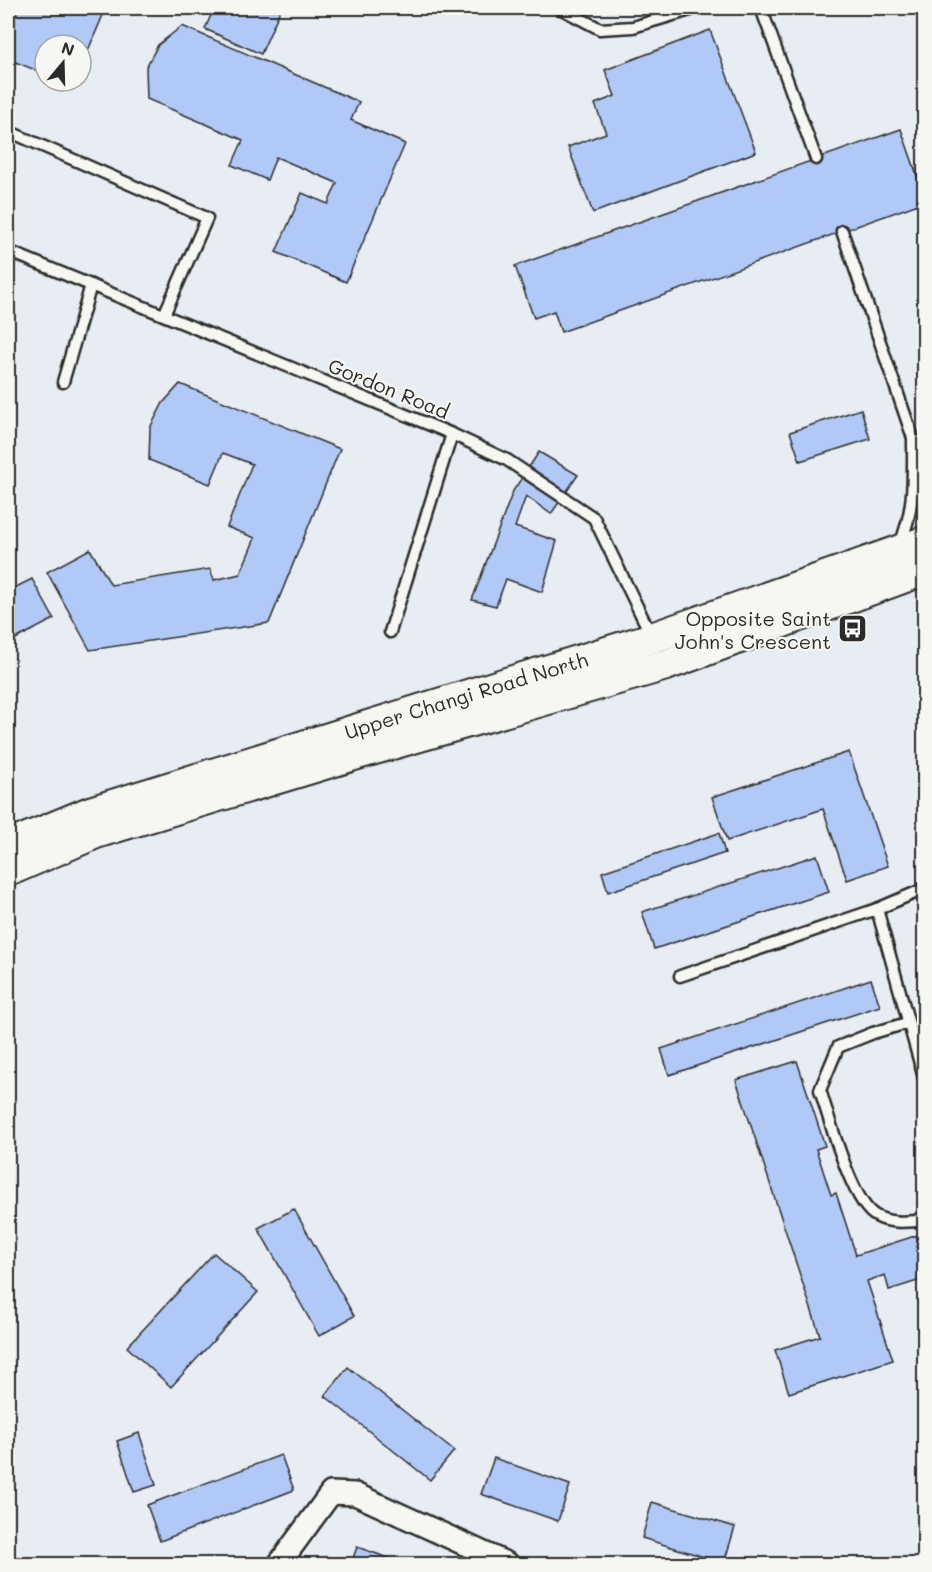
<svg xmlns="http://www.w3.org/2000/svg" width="932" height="1572" viewBox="0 0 932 1572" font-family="Mali,sans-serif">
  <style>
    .building { fill: #b0c9f7; stroke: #2b2b2b; stroke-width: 1.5 }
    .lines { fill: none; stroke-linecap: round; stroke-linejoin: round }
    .lane-casing { stroke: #2b2b2b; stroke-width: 15 }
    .street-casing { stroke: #2b2b2b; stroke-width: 26 }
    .secondary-casing { stroke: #2b2b2b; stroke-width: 34 }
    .lane { stroke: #f6f6f2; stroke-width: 10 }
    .street { stroke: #f6f6f2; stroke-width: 21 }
    .secondary { stroke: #f6f6f2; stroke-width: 30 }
    .labels { text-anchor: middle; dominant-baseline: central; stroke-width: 4.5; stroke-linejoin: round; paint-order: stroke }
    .street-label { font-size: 20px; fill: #2b2b2b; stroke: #f6f6f2 }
    .poi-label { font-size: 20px; fill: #2b2b2b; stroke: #f6f6f2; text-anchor: end }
  </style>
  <rect width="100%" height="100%" fill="#e8edf3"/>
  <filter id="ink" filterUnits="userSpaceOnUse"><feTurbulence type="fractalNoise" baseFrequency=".0167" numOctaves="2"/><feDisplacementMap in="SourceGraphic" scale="12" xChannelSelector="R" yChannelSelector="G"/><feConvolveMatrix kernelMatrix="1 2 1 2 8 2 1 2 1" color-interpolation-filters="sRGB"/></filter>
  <g filter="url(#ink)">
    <!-- building -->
    <g class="building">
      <polygon points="18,8 106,8 81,67 81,45 45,45 45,74 8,59 8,34"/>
      <polygon points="214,8 281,8 261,54 205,29"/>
      <polygon points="591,8 646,8 639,11 596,10"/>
      <polygon points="182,26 359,102 351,120 405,144 346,282 276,252 302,193 328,204 337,183 276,157 267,180 232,165 243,140 147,99 146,67 158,45"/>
      <polygon points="710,30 756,152 593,213 568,147 606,133 595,104 615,96 605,70"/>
      <polygon points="901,129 924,195 924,202 561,332 554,311 534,318 515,266"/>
      <polygon points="180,384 340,449 269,623 90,650 47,572 90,549 111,585 210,569 214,580 240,574 255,538 227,527 252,464 223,453 210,484 149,460 150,428 163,403"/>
      <polygon points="861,409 870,439 800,461 790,432"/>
      <polygon points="539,452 578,475 551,514 526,496 515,527 557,541 542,592 506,579 496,606 472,600 513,491"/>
      <polygon points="32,579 54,619 8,643 8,591"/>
      <polygon points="849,752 888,866 847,880 823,809 727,841 712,797"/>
      <polygon points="719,833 725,853 608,892 602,872"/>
      <polygon points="817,855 829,892 654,949 642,912"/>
      <polygon points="871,979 880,1006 669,1075 661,1049"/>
      <polygon points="797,1061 825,1146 816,1149 831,1195 836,1193 856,1255 924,1233 924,1279 889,1290 885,1275 867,1281 893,1360 789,1393 775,1350 820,1336 736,1080"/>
      <polygon points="294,1209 354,1316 319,1336 258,1228"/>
      <polygon points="214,1253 258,1292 171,1387 127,1347"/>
      <polygon points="348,1367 454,1451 430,1480 325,1396"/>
      <polygon points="139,1433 156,1485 134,1492 117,1441"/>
      <polygon points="281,1455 294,1490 160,1541 147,1505"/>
      <polygon points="494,1458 570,1485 558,1521 481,1494"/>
      <polygon points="652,1502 735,1527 724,1563 642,1538"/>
      <polygon points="357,1547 406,1564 351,1564"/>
      <polygon points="155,1558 156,1564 90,1564"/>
    </g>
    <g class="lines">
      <defs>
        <g id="lane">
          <polyline points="560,8 600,29 633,27 697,8"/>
          <polyline points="761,8 816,159"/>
          <polyline points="8,131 207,218 164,315"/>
          <polyline points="842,231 913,438"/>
          <polyline points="8,251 452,434 507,460 594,518 651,635"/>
          <polyline points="63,382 91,285"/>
          <path d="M900,544C915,509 913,476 913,438L924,453"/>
          <polyline points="390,632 452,434"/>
          <polyline points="877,909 924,1078"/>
          <polyline points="680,976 877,909 924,889"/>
          <path d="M907,1023L873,1033L838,1047L820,1090C829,1117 852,1204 876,1216C888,1223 904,1222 917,1221L924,1214"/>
        </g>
        <polyline id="street" points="279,1564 331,1493 355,1494 508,1564"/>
        <g id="secondary">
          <polyline points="8,846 90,812 652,638 924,542"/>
          <polyline points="8,871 96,833 361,753 666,665 924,570"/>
        </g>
      </defs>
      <!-- lane casing -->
      <use href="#lane" class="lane-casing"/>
      <!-- street casing -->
      <use href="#street" class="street-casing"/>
      <!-- secondary casing -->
      <use href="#secondary" class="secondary-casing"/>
      <!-- lane -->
      <use href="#lane" class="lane"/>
      <!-- street -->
      <use href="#street" class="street"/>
      <!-- secondary -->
      <use href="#secondary" class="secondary"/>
    </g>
  </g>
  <!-- icons -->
  <defs>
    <symbol id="bus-square" viewBox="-11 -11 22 22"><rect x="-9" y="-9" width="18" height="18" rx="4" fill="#2b2b2b" stroke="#f6f6f2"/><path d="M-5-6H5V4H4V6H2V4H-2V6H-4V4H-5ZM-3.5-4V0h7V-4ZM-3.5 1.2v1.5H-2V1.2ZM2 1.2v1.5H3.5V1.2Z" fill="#fff"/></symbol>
  </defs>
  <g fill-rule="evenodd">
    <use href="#bus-square" x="836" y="612" width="33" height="33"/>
  </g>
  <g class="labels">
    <!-- street labels -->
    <g class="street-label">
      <text transform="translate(389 388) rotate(22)">Gordon Road</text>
      <text transform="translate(466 695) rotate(-17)">Upper Changi Road North</text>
    </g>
    <!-- poi labels -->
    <g class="poi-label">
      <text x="831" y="618">Opposite Saint<tspan x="831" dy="23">John's Crescent</tspan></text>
    </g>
  </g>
  <!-- margin -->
  <rect width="932" height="1572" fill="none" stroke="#f6f6f2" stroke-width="30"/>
  <rect x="15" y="15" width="902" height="1542" fill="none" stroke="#2b2b2b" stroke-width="2" filter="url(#ink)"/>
  <!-- north arrow -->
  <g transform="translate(63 63) rotate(19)"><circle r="28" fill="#f6f6f2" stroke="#a5a5a2" stroke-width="1.5"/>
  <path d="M0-4.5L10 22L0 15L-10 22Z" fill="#2b2b2b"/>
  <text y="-9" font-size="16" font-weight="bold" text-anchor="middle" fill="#2b2b2b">N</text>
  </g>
</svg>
